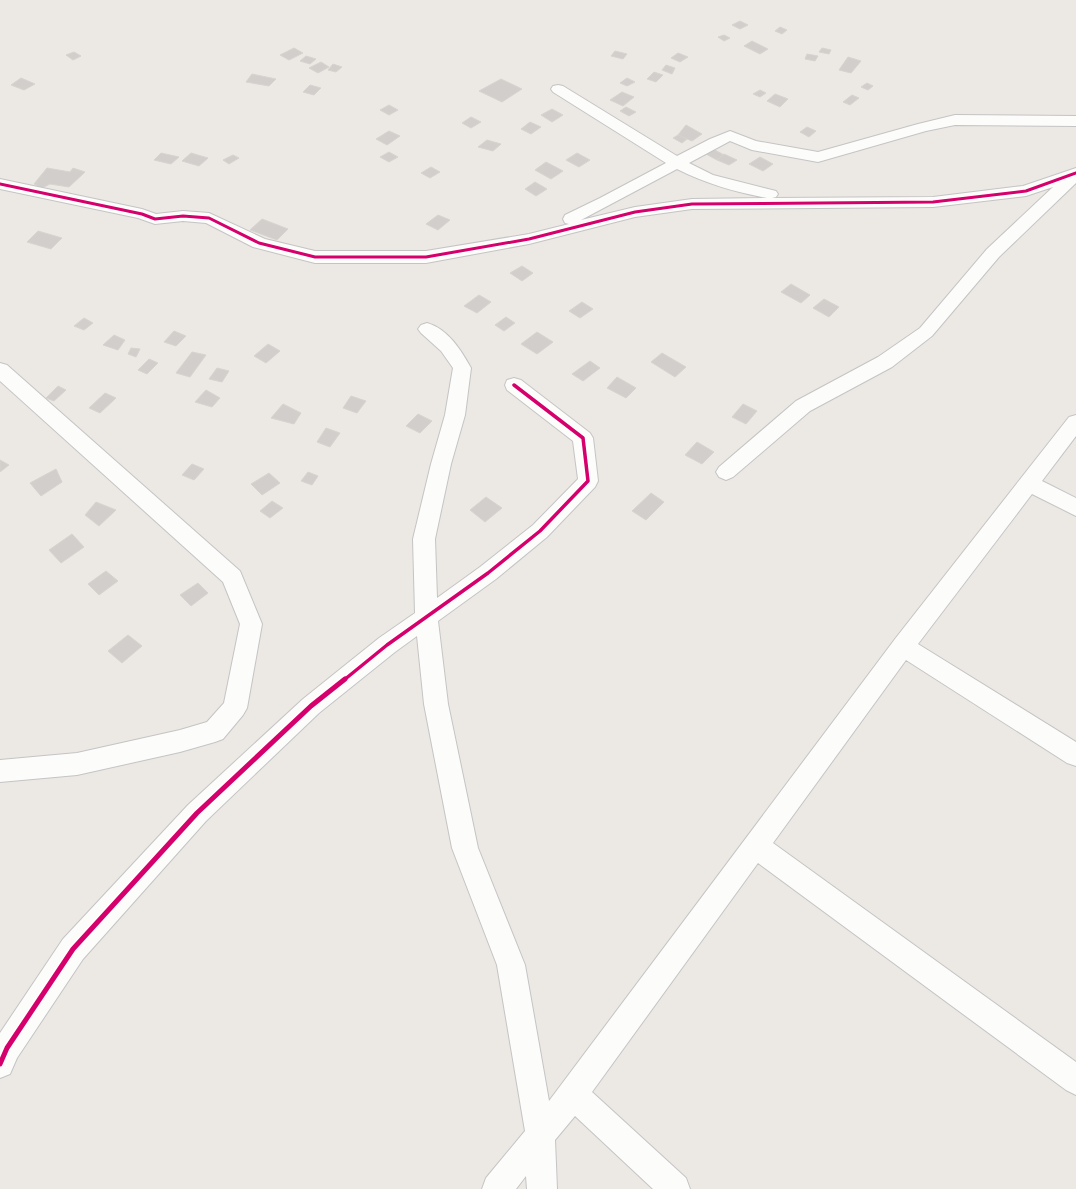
<svg xmlns="http://www.w3.org/2000/svg" width="1076" height="1189" viewBox="0 0 1076 1189" font-family="Rubik,sans-serif">
  <style>
    .building { fill: #d1cecb; stroke: #d7d4d0 }
    .lines { fill: none; stroke-linecap: round; stroke-linejoin: round }
    .street-casing { stroke: #c5c4c5; stroke-width: 2 }
    .street { fill: #fcfcfb; fill-rule: evenodd }
    .cycleway-far2-casing { stroke: #fff; stroke-width: 4.5 }
    .cycleway-far1-casing { stroke: #fff; stroke-width: 6 }
    .cycleway-casing { stroke: #fff; stroke-width: 8 }
    .cycleway-far2 { stroke: #d6006c; stroke-width: 3 }
    .cycleway-far1 { stroke: #d6006c; stroke-width: 3.5 }
    .cycleway { stroke: #d6006c; stroke-width: 5 }
  </style>
  <rect width="100%" height="100%" fill="#ece8e4"/>
  <!-- building -->
  <g class="building">
    <polygon points="740,21 748,25 740,29 732,25"/>
    <polygon points="780,27 787,30 782,34 775,31"/>
    <polygon points="724,35 730,38 724,41 718,37"/>
    <polygon points="752,41 768,49 760,54 744,46"/>
    <polygon points="294,48 303,53 289,60 280,55"/>
    <polygon points="822,48 831,50 829,54 819,52"/>
    <polygon points="615,51 627,54 623,59 611,56"/>
    <polygon points="74,52 81,56 73,60 66,55"/>
    <polygon points="678,53 688,57 680,62 671,58"/>
    <polygon points="807,54 818,56 815,61 805,59"/>
    <polygon points="306,56 316,59 310,64 300,61"/>
    <polygon points="848,57 861,61 851,73 839,70"/>
    <polygon points="321,62 329,67 318,73 309,68"/>
    <polygon points="333,64 342,67 336,72 328,70"/>
    <polygon points="666,65 675,68 672,74 662,70"/>
    <polygon points="654,72 663,75 656,82 647,79"/>
    <polygon points="252,74 276,79 269,86 246,82"/>
    <polygon points="21,78 35,84 24,90 11,85"/>
    <polygon points="627,78 635,82 627,86 620,83"/>
    <polygon points="501,79 522,89 502,102 479,91"/>
    <polygon points="867,83 873,86 868,90 861,87"/>
    <polygon points="310,85 321,88 314,95 303,92"/>
    <polygon points="760,90 766,93 760,97 753,94"/>
    <polygon points="622,92 634,97 623,106 610,100"/>
    <polygon points="775,94 788,99 780,107 767,101"/>
    <polygon points="852,95 859,98 850,105 843,102"/>
    <polygon points="389,105 398,110 389,115 380,110"/>
    <polygon points="626,107 636,112 629,116 620,111"/>
    <polygon points="552,109 563,115 552,122 541,115"/>
    <polygon points="471,117 481,122 471,128 462,123"/>
    <polygon points="530,122 541,127 531,134 521,129"/>
    <polygon points="686,125 702,134 692,141 678,135"/>
    <polygon points="807,127 816,131 809,137 800,132"/>
    <polygon points="389,131 400,136 387,145 376,139"/>
    <polygon points="678,135 687,139 682,143 673,138"/>
    <polygon points="487,140 501,144 493,151 478,147"/>
    <polygon points="713,149 724,155 717,160 706,154"/>
    <polygon points="389,152 398,157 389,162 380,157"/>
    <polygon points="161,153 179,157 171,164 154,160"/>
    <polygon points="191,153 208,158 199,166 182,161"/>
    <polygon points="577,153 590,160 579,167 566,160"/>
    <polygon points="724,154 737,160 729,165 717,160"/>
    <polygon points="233,155 239,158 229,164 223,160"/>
    <polygon points="760,157 773,164 763,171 749,164"/>
    <polygon points="546,162 563,171 551,179 535,170"/>
    <polygon points="431,167 440,172 430,178 421,173"/>
    <polygon points="47,168 70,172 73,168 85,172 69,187 50,184 42,188 34,184"/>
    <polygon points="535,182 547,189 536,196 525,189"/>
    <polygon points="438,215 450,220 438,230 426,224"/>
    <polygon points="262,219 288,229 277,240 250,230"/>
    <polygon points="38,231 62,238 51,249 27,242"/>
    <polygon points="522,266 533,273 522,281 510,273"/>
    <polygon points="791,284 810,295 801,303 781,292"/>
    <polygon points="479,295 491,302 477,313 464,306"/>
    <polygon points="824,299 839,307 829,317 813,308"/>
    <polygon points="582,302 593,309 580,318 569,311"/>
    <polygon points="506,317 515,323 504,331 495,325"/>
    <polygon points="84,318 93,323 84,330 74,326"/>
    <polygon points="174,331 186,336 176,346 164,342"/>
    <polygon points="537,332 553,342 537,354 521,344"/>
    <polygon points="114,335 125,340 118,350 103,345"/>
    <polygon points="268,344 280,351 266,363 254,356"/>
    <polygon points="131,348 140,349 136,357 128,354"/>
    <polygon points="192,352 206,355 190,377 176,373"/>
    <polygon points="662,353 686,367 675,377 651,362"/>
    <polygon points="149,359 158,363 147,374 138,370"/>
    <polygon points="590,361 600,368 583,381 572,374"/>
    <polygon points="217,368 229,371 222,382 209,379"/>
    <polygon points="617,377 636,388 626,398 607,388"/>
    <polygon points="58,386 66,390 54,401 46,398"/>
    <polygon points="206,390 220,398 212,407 195,402"/>
    <polygon points="105,393 116,398 100,413 89,408"/>
    <polygon points="351,396 366,401 357,413 343,408"/>
    <polygon points="283,404 301,413 294,424 271,418"/>
    <polygon points="743,404 757,411 746,424 732,417"/>
    <polygon points="418,414 432,421 420,433 406,426"/>
    <polygon points="326,428 340,433 330,447 317,442"/>
    <polygon points="697,442 714,452 702,464 685,455"/>
    <polygon points="0,460 9,465 0,472"/>
    <polygon points="192,464 204,469 194,480 182,475"/>
    <polygon points="56,469 62,482 41,496 30,483"/>
    <polygon points="308,472 318,476 312,485 301,481"/>
    <polygon points="269,473 280,483 262,495 251,484"/>
    <polygon points="651,493 664,502 646,520 632,511"/>
    <polygon points="486,497 502,508 485,522 470,510"/>
    <polygon points="272,501 283,508 270,518 260,511"/>
    <polygon points="96,502 116,510 99,526 85,515"/>
    <polygon points="72,534 84,547 61,563 49,550"/>
    <polygon points="106,571 118,581 99,595 88,584"/>
    <polygon points="198,583 208,593 191,606 180,595"/>
    <polygon points="128,635 142,646 122,663 108,651"/>
  </g>
  <g class="lines">
    <defs>
      <g id="street">
        <path d="M558,85L563,86L677,156L710,139L730,131L756,141L818,152L918,124L955,115L1076,116V126L955,125L926,131L818,162L752,150L730,141L689,163L713,175L776,191L778,194L776,197L772,198L933,197L1023,186L1076,168V183L999,257L932,336L892,367L810,411L733,477L726,480L719,477L716,472L719,467L796,401L878,357L920,328L987,249L1053,187L1026,196L933,207L692,209L635,217L529,244L426,263H315L253,247L206,223L183,221L155,224L138,218L0,189V179L142,209L156,214L183,211L209,213L265,239L315,251H426L529,234L569,224L565,223L563,219L565,215L600,198L666,163L553,92L551,89L553,86ZM677,169C707,184 735,192 767,198L692,199L635,207L581,220Z"/>
        <path d="M427,323C448,329 461,350 471,368L465,415L451,464L435,539L437,598L480,567L533,525L578,479L573,441L507,390L505,385L507,380L514,378L521,380L590,433L593,438L598,481L595,487L547,537L496,579L438,621L448,704L478,848L525,965L549,1101L895,639L1069,417L1076,415V436L1042,481L1076,498V516L1032,494L918,644L1076,742V766L1067,763L906,660L773,843L1076,1062V1095L1066,1090L758,863L592,1092L686,1178L690,1189H653L575,1116L555,1140L557,1189H527L526,1176L516,1189H482L486,1178L525,1131L497,965L452,848L424,704L417,636L395,652L319,713L206,821L83,959L17,1058L10,1074L0,1078V1033L63,939L188,805L303,699L379,638L415,613L413,539L431,464L445,415L453,368L441,351L421,333L418,329L421,325Z"/>
        <polygon points="0,363 7,365 240,571 262,624 247,708 243,715 223,739 215,742 180,752 77,775 0,782 0,760 77,753 180,730 207,722 224,703 240,624 223,582 0,381"/>
      </g>
    </defs>
    <!-- street casing -->
    <use href="#street" class="street-casing"/>
    <!-- street -->
    <use href="#street" class="street"/>
    <defs>
      <polyline id="cycleway-far2" points="0,184 142,214 155,219 183,216 209,218 259,243 315,257 426,257 529,239 635,212 692,204 933,202 1026,191 1076,173"/>
      <polyline id="cycleway-far1" points="344,680 387,645 488,573 540,531 588,481 583,438 514,385"/>
      <polyline id="cycleway" points="0,1064 7,1048 73,949 197,813 311,706 345,679"/>
    </defs>
    <!-- cycleway-far2 casing -->
    <use href="#cycleway-far2" class="cycleway-far2-casing"/>
    <!-- cycleway-far1 casing -->
    <use href="#cycleway-far1" class="cycleway-far1-casing"/>
    <!-- cycleway casing -->
    <use href="#cycleway" class="cycleway-casing"/>
    <!-- cycleway-far2 -->
    <use href="#cycleway-far2" class="cycleway-far2"/>
    <!-- cycleway-far1 -->
    <use href="#cycleway-far1" class="cycleway-far1"/>
    <!-- cycleway -->
    <use href="#cycleway" class="cycleway"/>
  </g>
</svg>
